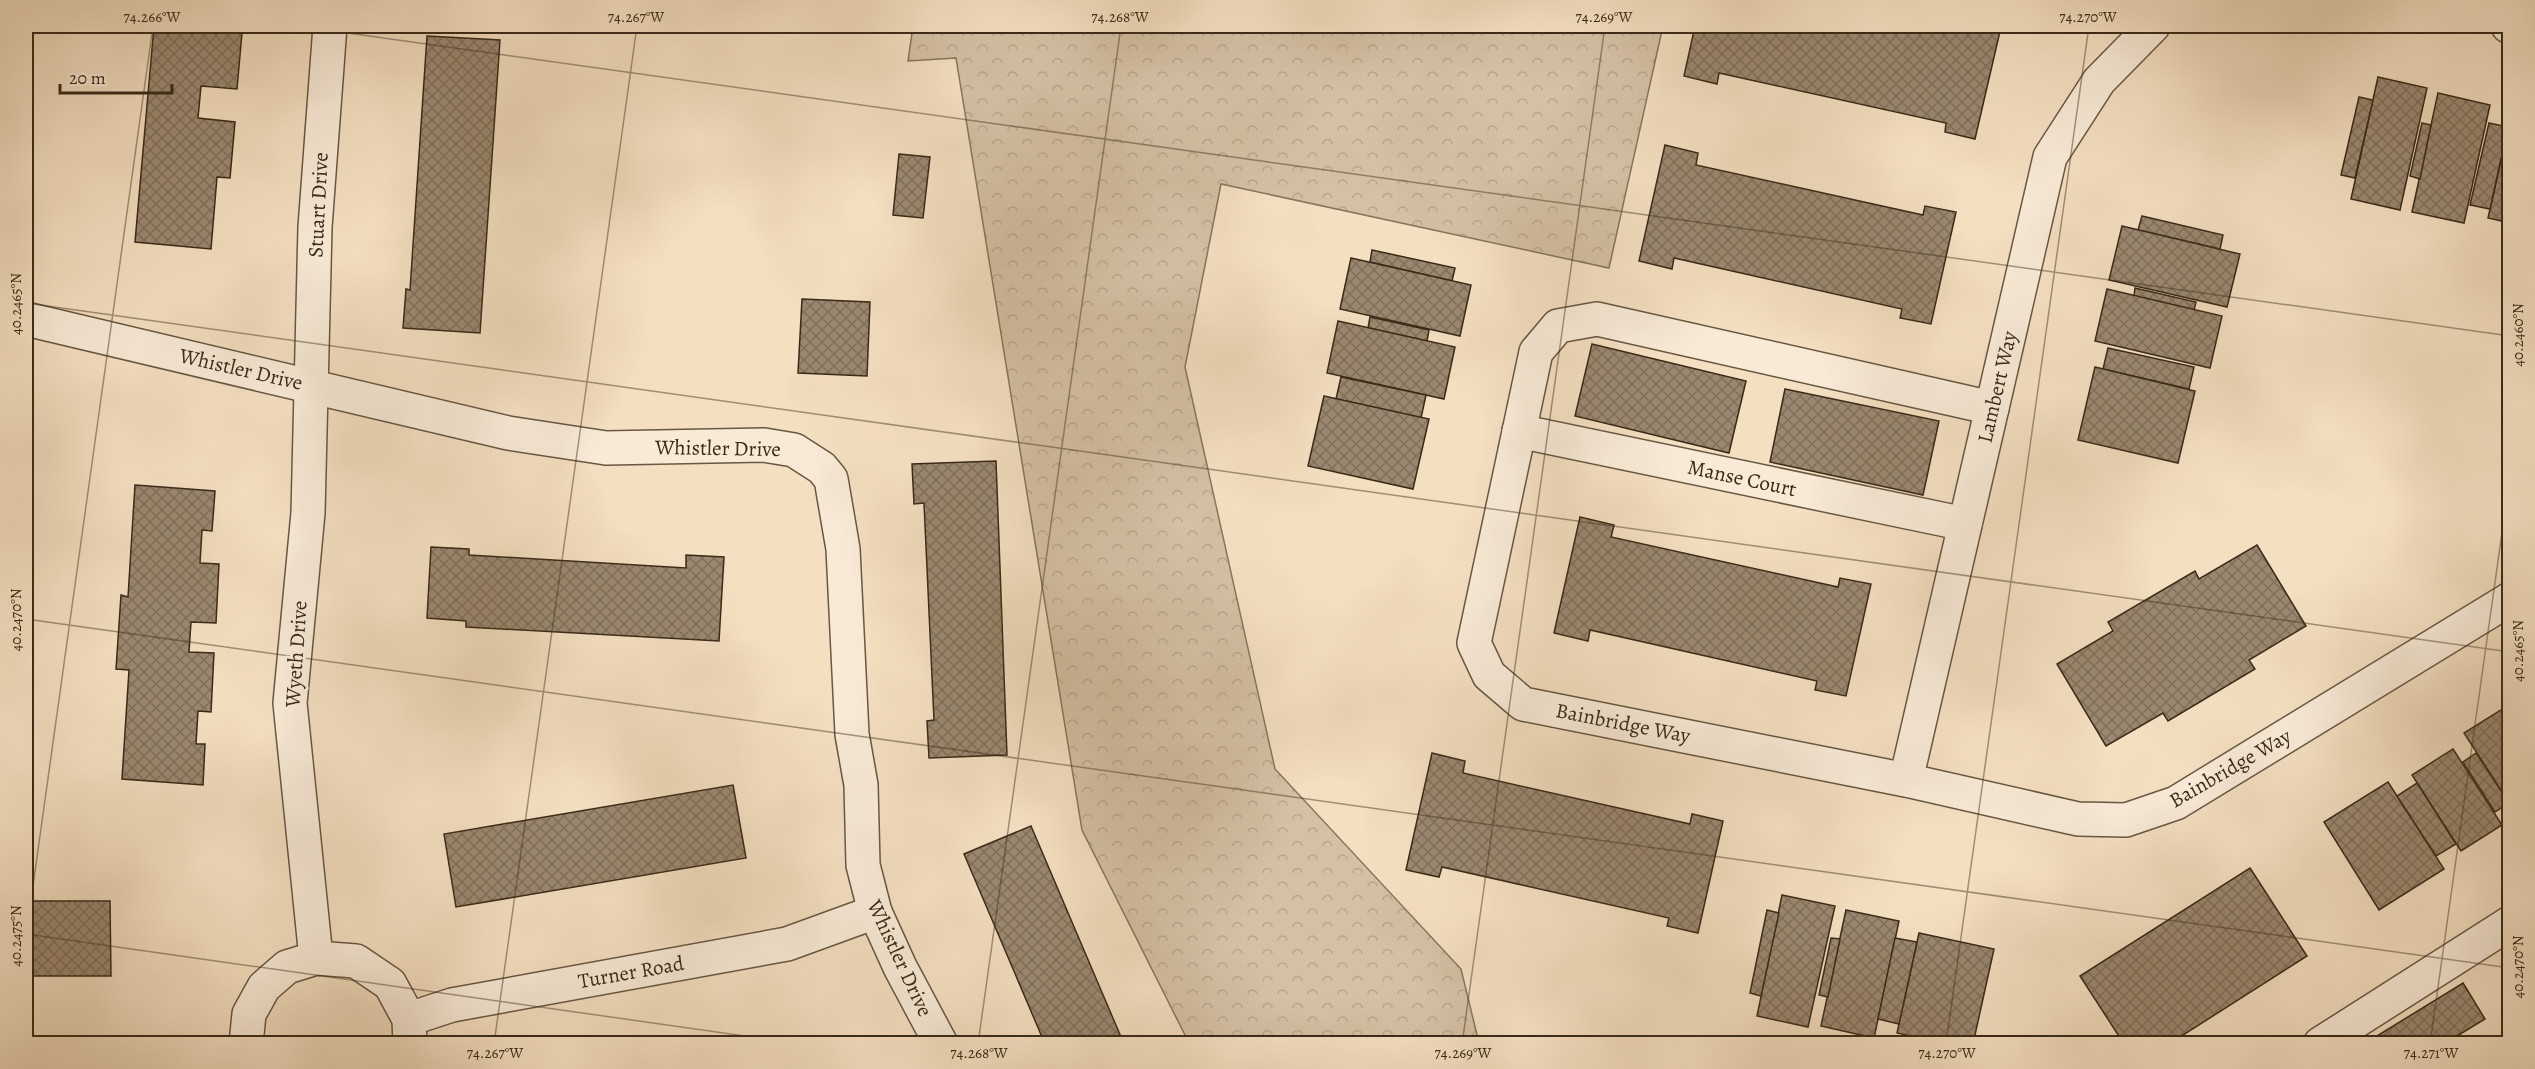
<svg xmlns="http://www.w3.org/2000/svg" width="2535" height="1069" viewBox="0 0 2535 1069" font-family="Alegreya,serif">
  <style>
    .forest { fill: url(#forest-crowns); stroke: #86755e; stroke-width: 1.5 }
    .building { fill: url(#building-cross-hatch); stroke: #392a18; stroke-width: 1.5 }
    .lines { fill: none; stroke-linecap: round; stroke-linejoin: round }
    .street-casing { stroke: #685742; stroke-width: 36 }
    .street { stroke: #f8ead7; stroke-width: 33 }
    .ticks { fill: none; stroke: #392a18; stroke-width: 1.5; stroke-opacity: 0.45 }
    .labels { text-anchor: middle; dominant-baseline: central; stroke-width: 6; stroke-linejoin: round; paint-order: stroke }
    .street-label { font-size: 21px; fill: #392a18; stroke: #f8ead7 }
    .neatline { fill: none; stroke: #392a18; stroke-width: 2 }
    .ticks-label { font-size: 15px; text-anchor: middle; fill: #392a18 }
  </style>
  <defs>
    <pattern id="forest-crowns" width="20" height="18" patternUnits="userSpaceOnUse" patternTransform="scale(1.5)"><rect width="20" height="18" fill="#d4c0a4"/><path d="M2 6a3 3 0 1 1 6 0M12 15a3 3 0 1 1 6 0" fill="none" stroke="#b7a58c"/></pattern>
    <pattern id="building-cross-hatch" width="8" height="8" patternUnits="userSpaceOnUse" patternTransform="scale(1.5)"><rect width="8" height="8" fill="#9a8870"/><path d="M0 0l8 8M0 8l8-8" fill="none" stroke="#7f6f5b"/></pattern>
  </defs>
  <rect width="100%" height="100%" fill="#f4dfc1"/>
  <filter id="stains"><feTurbulence type="fractalNoise" baseFrequency=".00333" numOctaves="4"/><feColorMatrix values="0 0 0 0 .2 0 0 0 0 .09 0 0 0 0 .02 0 0 0 .5 -.17"/></filter>
  <radialGradient id="worn" r=".72"><stop offset=".6" stop-color="#630" stop-opacity="0"/><stop offset="1" stop-color="#630" stop-opacity=".3"/></radialGradient>
  <!-- forest -->
  <polygon class="forest" points="913,26 1663,26 1609,268 1221,184 1185,367 1275,769 1461,969 1479,1043 1189,1043 1082,830 956,58 908,61"/>
  <!-- building -->
  <g class="building">
    <polygon points="154,26 222,26 221,31 242,33 237,89 201,86 198,118 235,122 230,178 217,177 211,249 135,242"/>
    <polygon points="1695,26 1949,26 1967,30 1968,26 2001,27 1975,139 1945,132 1946,123 1719,73 1717,84 1684,76"/>
    <polygon points="427,36 500,40 480,333 403,328 406,289 410,290"/>
    <polygon points="2378,77 2427,88 2400,210 2351,199"/>
    <polygon points="2438,93 2490,105 2464,223 2412,212"/>
    <polygon points="2359,97 2373,100 2355,178 2341,175"/>
    <polygon points="2510,121 2510,223 2488,218"/>
    <polygon points="2422,123 2431,125 2420,179 2410,176"/>
    <polygon points="2489,123 2508,127 2490,209 2470,205"/>
    <polygon points="1665,145 1698,153 1696,165 1923,215 1925,206 1956,212 1931,324 1900,318 1902,309 1674,258 1672,269 1639,261"/>
    <polygon points="899,154 930,157 923,218 893,215"/>
    <polygon points="2142,216 2223,235 2220,249 2138,230"/>
    <polygon points="2122,226 2240,254 2227,307 2109,280"/>
    <polygon points="1372,250 1455,268 1452,281 1370,262"/>
    <polygon points="1351,258 1471,285 1460,336 1340,309"/>
    <polygon points="2135,288 2196,302 2194,310 2134,296"/>
    <polygon points="2107,289 2222,316 2210,368 2095,341"/>
    <polygon points="802,299 870,302 867,376 798,373"/>
    <polygon points="1370,317 1429,330 1427,341 1368,328"/>
    <polygon points="1338,321 1455,347 1444,399 1327,373"/>
    <polygon points="1592,344 1746,381 1729,453 1575,416"/>
    <polygon points="2108,348 2194,367 2189,389 2103,369"/>
    <polygon points="2095,367 2195,391 2178,463 2078,440"/>
    <polygon points="1341,377 1426,395 1421,418 1336,399"/>
    <polygon points="1785,389 1939,421 1923,495 1770,462"/>
    <polygon points="1324,396 1429,419 1413,489 1308,466"/>
    <polygon points="996,461 1007,755 929,758 927,721 934,720 924,503 914,504 912,464"/>
    <polygon points="135,485 215,491 212,531 202,530 200,563 219,564 216,623 191,622 189,652 214,653 211,712 198,711 196,744 205,744 203,785 122,779 129,670 116,669 121,595 128,597"/>
    <polygon points="1580,517 1614,525 1611,537 1838,587 1840,578 1871,584 1846,696 1815,690 1817,681 1590,630 1588,641 1554,633"/>
    <polygon points="2257,545 2306,626 2249,660 2255,669 2168,721 2163,713 2106,746 2057,664 2113,631 2108,622 2195,571 2199,579"/>
    <polygon points="431,547 469,549 469,555 686,568 686,555 724,557 719,641 466,627 466,621 427,618"/>
    <polygon points="2504,708 2510,717 2510,804 2464,733"/>
    <polygon points="2453,749 2502,825 2461,851 2412,775"/>
    <polygon points="1432,753 1465,761 1463,773 1690,824 1692,814 1723,821 1698,933 1667,926 1669,918 1442,867 1439,877 1406,870"/>
    <polygon points="2476,753 2509,803 2495,812 2463,762"/>
    <polygon points="2388,782 2444,869 2379,910 2324,822"/>
    <polygon points="2417,783 2456,844 2436,856 2397,796"/>
    <polygon points="733,785 746,858 456,907 444,834"/>
    <polygon points="1031,826 1124,1044 1045,1044 964,854"/>
    <polygon points="2250,868 2307,956 2169,1044 2124,1044 2080,976"/>
    <polygon points="1782,895 1835,906 1808,1027 1757,1016"/>
    <polygon points="26,901 110,901 111,976 26,976"/>
    <polygon points="1767,910 1779,913 1761,996 1750,993"/>
    <polygon points="1846,910 1899,921 1874,1038 1821,1026"/>
    <polygon points="1919,933 1994,949 1973,1044 1946,1044 1897,1033"/>
    <polygon points="1831,938 1840,939 1828,997 1819,995"/>
    <polygon points="1895,938 1917,942 1899,1024 1878,1019"/>
    <polygon points="2463,983 2485,1019 2444,1044 2364,1044"/>
    <polygon points="747,1037 748,1044 706,1044"/>
    <polygon points="824,1037 825,1044 779,1044"/>
  </g>
  <g class="lines">
    <defs>
      <g id="street">
        <polyline points="2508,26 2510,26"/>
        <polyline points="26,319 508,433 606,448 764,445 794,450 822,468 831,479 843,549 852,734 861,785 863,865 875,912 900,967 941,1044"/>
        <polyline points="1992,408 1597,319 1558,326 1536,352 1474,643 1489,675 1523,704 1906,780 2078,819 2126,820 2176,803 2510,599"/>
        <polyline points="1519,431 1965,524"/>
        <polyline points="1906,780 2050,157 2099,81 2153,26"/>
        <polyline points="316,958 290,703 308,513 315,227 330,26"/>
        <polyline points="409,1019 452,1005 787,944 875,912"/>
        <polyline points="246,1044 249,1014 264,987 287,967 316,958 356,961 390,984 409,1019 410,1044"/>
        <polyline points="2320,1044 2510,923"/>
      </g>
    </defs>
    <!-- street casing -->
    <use href="#street" class="street-casing"/>
    <!-- street -->
    <use href="#street" class="street"/>
  </g>
  <!-- ticks -->
  <path class="ticks" d="M298,26L2510,336M26,303L2510,652M26,619L2510,968M26,934L801,1044M26,936L153,26M494,1044L637,26M978,1044L1121,26M1462,1044L1605,26M1946,1044L2089,26M2430,1044L2510,476"/>
  <g class="labels">
    <!-- street labels -->
    <g class="street-label">
      <text transform="translate(318 205) rotate(-87)">Stuart Drive</text>
      <text transform="translate(241 369) rotate(13)">Whistler Drive</text>
      <text transform="translate(1997 387) rotate(-77)">Lambert Way</text>
      <text transform="translate(718 448) rotate(1)">Whistler Drive</text>
      <text transform="translate(1742 478) rotate(12)">Manse Court</text>
      <text transform="translate(296 654) rotate(-86)">Wyeth Drive</text>
      <text transform="translate(1623 723) rotate(11)">Bainbridge Way</text>
      <text transform="translate(2230 768) rotate(-30)">Bainbridge Way</text>
      <text transform="translate(900 958) rotate(65)">Whistler Drive</text>
      <text transform="translate(631 972) rotate(-10)">Turner Road</text>
    </g>
  </g>
  <!-- margin -->
  <rect width="2535" height="1069" fill="none" stroke="#f4dfc1" stroke-width="66"/>
  <!-- scale -->
  <path d="M60 84v9h112v-9" fill="none" stroke="#392a18" stroke-width="3"/>
  <text x="69" y="84" font-size="18" fill="#392a18" stroke="#f8ead7" stroke-width="4.5" paint-order="stroke">20 m</text>
  <rect x="33" y="33" width="2469" height="1003" class="neatline"/>
  <g class="ticks-label">
    <text x="152" y="22">74.266°W</text>
    <text x="636" y="22">74.267°W</text>
    <text x="1120" y="22">74.268°W</text>
    <text x="1604" y="22">74.269°W</text>
    <text x="2088" y="22">74.270°W</text>
    <text transform="translate(16 304) rotate(-90)" y="5">40.2465°N</text>
    <text transform="translate(2518 335) rotate(-90)" y="5">40.2460°N</text>
    <text transform="translate(16 620) rotate(-90)" y="5">40.2470°N</text>
    <text transform="translate(2518 651) rotate(-90)" y="5">40.2465°N</text>
    <text transform="translate(16 936) rotate(-90)" y="5">40.2475°N</text>
    <text transform="translate(2518 967) rotate(-90)" y="5">40.2470°N</text>
    <text x="495" y="1058">74.267°W</text>
    <text x="979" y="1058">74.268°W</text>
    <text x="1463" y="1058">74.269°W</text>
    <text x="1947" y="1058">74.270°W</text>
    <text x="2431" y="1058">74.271°W</text>
  </g>
  <rect width="100%" height="100%" filter="url(#stains)"/>
  <rect width="100%" height="100%" fill="url(#worn)"/>
</svg>
